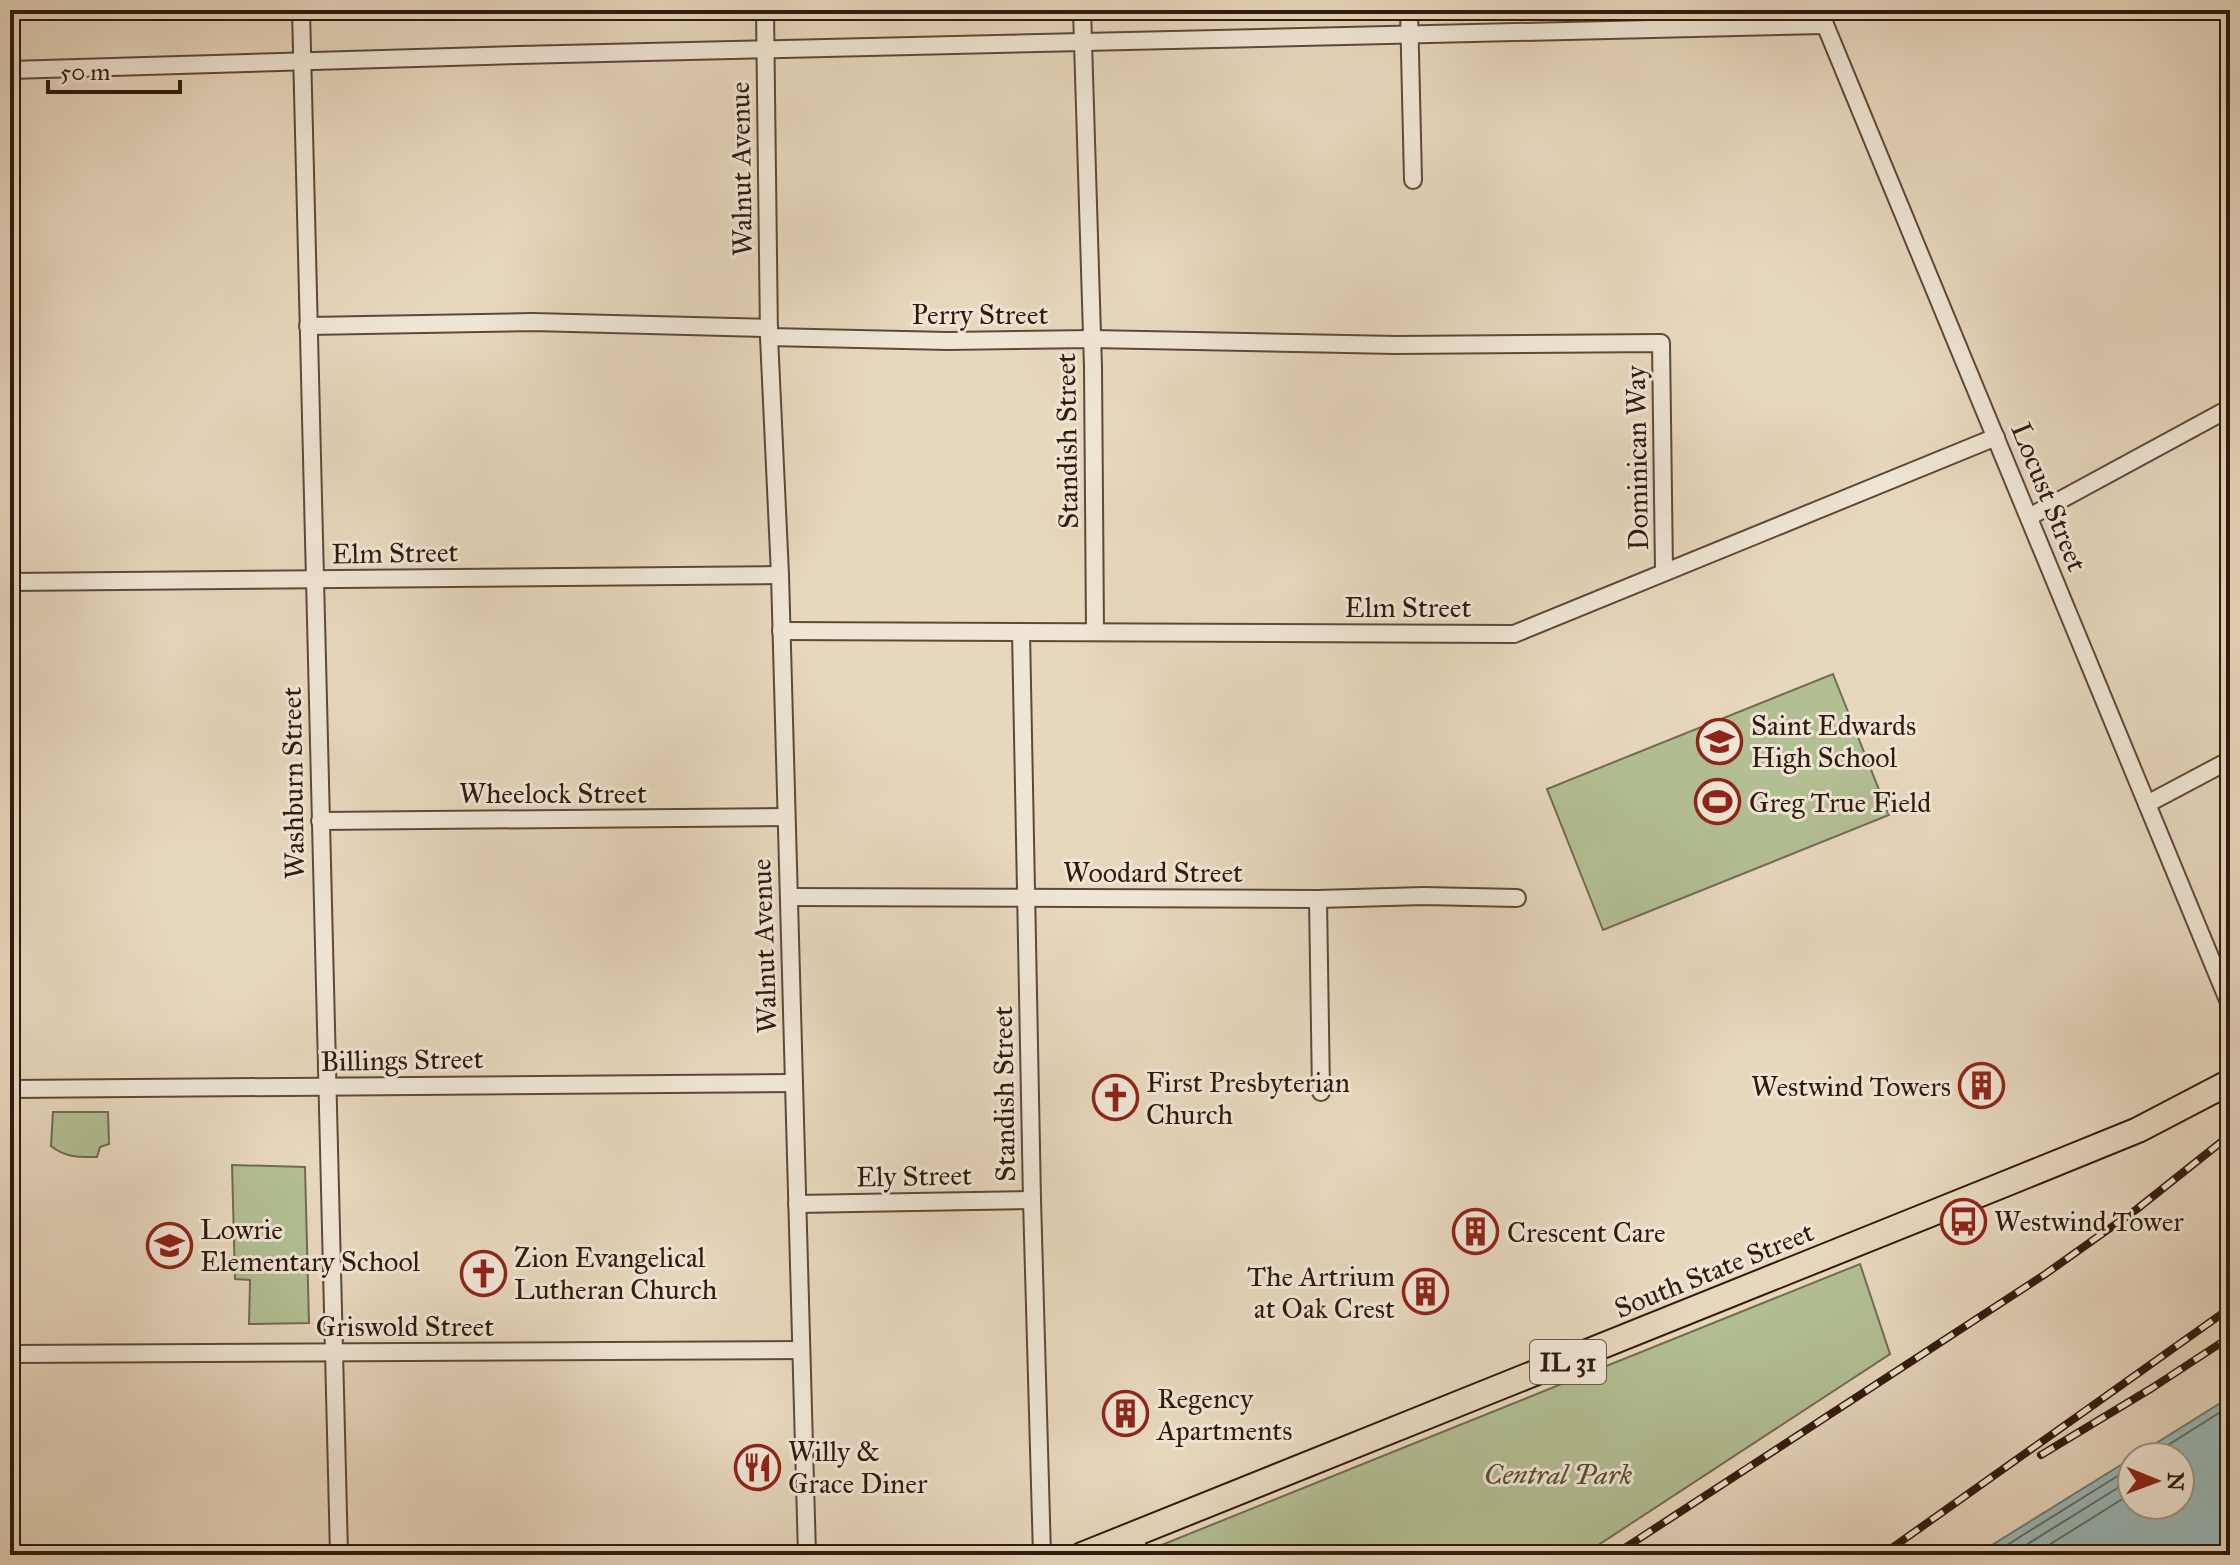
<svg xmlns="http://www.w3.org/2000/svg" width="2240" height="1565" viewBox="0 0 2240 1565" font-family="'IM FELL Great Primer',serif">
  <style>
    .green { fill: #b2bf93; stroke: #726c50; stroke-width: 2 }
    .water { fill: #98b8b8; stroke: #6f7974; stroke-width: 2 }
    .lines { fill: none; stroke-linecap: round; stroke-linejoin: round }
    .shore { stroke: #646962; stroke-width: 2 }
    .minor-casing { stroke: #5e4939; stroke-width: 20 }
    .primary-casing { stroke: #311a0d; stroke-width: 28 }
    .minor { stroke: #efe5d4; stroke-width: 16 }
    .primary { stroke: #e7d7bd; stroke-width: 24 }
    .rail-casing { stroke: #311a0d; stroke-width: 8 }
    .rail { stroke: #efe5d4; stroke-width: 5; stroke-dasharray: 15; stroke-linecap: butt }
    .labels { text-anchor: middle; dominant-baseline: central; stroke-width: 6; stroke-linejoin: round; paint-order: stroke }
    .shield { fill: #efe5d4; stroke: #6a5749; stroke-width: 2 }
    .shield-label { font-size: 26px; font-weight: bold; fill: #311a0d }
    .street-label { font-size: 28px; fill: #311a0d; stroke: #efe5d4 }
    .poi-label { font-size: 28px; fill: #311a0d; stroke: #efe5d4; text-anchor: start }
    .park-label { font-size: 28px; font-style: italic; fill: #584c35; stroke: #efe5d4 }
  </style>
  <rect width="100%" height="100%" fill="#e7d7bd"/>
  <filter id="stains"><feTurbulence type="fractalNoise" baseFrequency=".0025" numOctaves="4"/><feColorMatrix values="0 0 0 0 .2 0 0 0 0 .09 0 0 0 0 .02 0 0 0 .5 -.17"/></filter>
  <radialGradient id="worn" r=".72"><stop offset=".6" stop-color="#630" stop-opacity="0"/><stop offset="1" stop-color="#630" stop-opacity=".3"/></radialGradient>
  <!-- green -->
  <g class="green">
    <polygon points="1833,674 1889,815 1603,930 1547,789"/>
    <path d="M53,1112H108L109,1144L100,1147L97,1157C79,1157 66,1158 51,1146Z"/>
    <polygon points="232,1165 305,1167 309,1323 249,1324 250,1280 235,1279"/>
    <polygon points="1860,1264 1890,1354 1583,1555 1157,1555 1154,1548"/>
  </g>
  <!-- water -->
  <polygon class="water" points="2230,1397 2230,1555 1976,1555 2132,1458 2132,1505 2180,1505 2180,1457 2134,1457"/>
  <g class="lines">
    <!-- shore -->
    <g class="shore">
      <polyline points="2149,1457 2230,1406"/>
      <polyline points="1991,1555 2132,1467"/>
      <polyline points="2010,1555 2132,1479"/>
      <polyline points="2033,1555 2132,1493"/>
    </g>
    <defs>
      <g id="minor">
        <polyline points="301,10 339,1555"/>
        <polyline points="765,10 769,337 948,341 1092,339 1396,345 1661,343 1664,571"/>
        <polyline points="1082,10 1093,367 1095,632"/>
        <polyline points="1409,10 1413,180"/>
        <polyline points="1819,10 2230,1005"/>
        <polyline points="10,70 519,55 1825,25"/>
        <polyline points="308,326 532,322 769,328"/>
        <polyline points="769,337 780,575 807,1555"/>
        <polyline points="2029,517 2230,408"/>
        <polyline points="10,582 780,575"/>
        <polyline points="781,631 1514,634 1996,437"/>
        <polyline points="1021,632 1032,1200 1042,1555"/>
        <polyline points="2147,804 2230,760"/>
        <polyline points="320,821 786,817"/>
        <polyline points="789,897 1318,899 1424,896 1517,898"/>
        <polyline points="1318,899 1321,1092"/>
        <polyline points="10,1089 794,1083"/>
        <polyline points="797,1204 1032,1200"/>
        <polyline points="10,1354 801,1350"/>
        <polyline points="1133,1535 1141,1555"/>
      </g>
      <polyline id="primary" points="1082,1555 2005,1184 2138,1130 2230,1082"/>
    </defs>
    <!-- minor casing -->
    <use href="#minor" class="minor-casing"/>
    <!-- primary casing -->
    <use href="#primary" class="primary-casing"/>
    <!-- minor -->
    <use href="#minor" class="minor"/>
    <!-- primary -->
    <use href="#primary" class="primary"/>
    <defs>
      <g id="rail">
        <polyline points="2041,1455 2152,1388 2230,1337"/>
        <polyline points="1614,1555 2044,1275 2137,1209 2230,1135"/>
        <polyline points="1882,1555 2230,1308"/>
      </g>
    </defs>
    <!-- rail casing -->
    <use href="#rail" class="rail-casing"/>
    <!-- rail -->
    <use href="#rail" class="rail"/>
  </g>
  <!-- icons -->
  <defs>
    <symbol id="school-ring" viewBox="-11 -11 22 22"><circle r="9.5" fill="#efe5d4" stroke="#8f2418" stroke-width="1.5"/><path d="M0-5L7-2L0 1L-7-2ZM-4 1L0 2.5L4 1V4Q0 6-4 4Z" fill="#8f2418"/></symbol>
    <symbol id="stadium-ring" viewBox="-11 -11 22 22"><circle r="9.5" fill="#efe5d4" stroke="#8f2418" stroke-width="1.5"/><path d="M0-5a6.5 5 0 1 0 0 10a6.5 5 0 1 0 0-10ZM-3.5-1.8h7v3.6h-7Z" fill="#8f2418"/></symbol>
    <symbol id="building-ring" viewBox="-11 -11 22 22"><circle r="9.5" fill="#efe5d4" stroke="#8f2418" stroke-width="1.5"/><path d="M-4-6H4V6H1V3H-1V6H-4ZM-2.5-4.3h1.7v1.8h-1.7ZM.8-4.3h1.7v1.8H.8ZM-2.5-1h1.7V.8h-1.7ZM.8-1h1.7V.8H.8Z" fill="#8f2418"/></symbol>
    <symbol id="church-ring" viewBox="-11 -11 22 22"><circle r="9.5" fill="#efe5d4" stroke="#8f2418" stroke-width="1.5"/><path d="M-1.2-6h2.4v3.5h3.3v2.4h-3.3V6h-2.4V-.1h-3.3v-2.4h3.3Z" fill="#8f2418"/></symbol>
    <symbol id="bus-ring" viewBox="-11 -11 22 22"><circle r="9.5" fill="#efe5d4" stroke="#8f2418" stroke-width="1.5"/><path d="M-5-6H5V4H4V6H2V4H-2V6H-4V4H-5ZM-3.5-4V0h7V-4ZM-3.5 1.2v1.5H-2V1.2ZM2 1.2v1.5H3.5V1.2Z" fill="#8f2418"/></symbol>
    <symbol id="restaurant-ring" viewBox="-11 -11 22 22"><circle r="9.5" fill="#efe5d4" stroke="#8f2418" stroke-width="1.5"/><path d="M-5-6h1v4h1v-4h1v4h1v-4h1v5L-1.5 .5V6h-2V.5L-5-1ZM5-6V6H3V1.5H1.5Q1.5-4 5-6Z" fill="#8f2418"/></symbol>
  </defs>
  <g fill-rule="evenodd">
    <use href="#school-ring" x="1694" y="716" width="51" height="51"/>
    <use href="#stadium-ring" x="1692" y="776" width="51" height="51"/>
    <use href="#building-ring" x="1956" y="1060" width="51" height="51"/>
    <use href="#church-ring" x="1090" y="1072" width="51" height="51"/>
    <use href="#bus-ring" x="1938" y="1196" width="51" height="51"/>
    <use href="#building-ring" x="1450" y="1206" width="51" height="51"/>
    <use href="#school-ring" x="144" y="1220" width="51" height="51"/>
    <use href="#church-ring" x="458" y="1248" width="51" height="51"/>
    <use href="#building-ring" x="1400" y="1266" width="51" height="51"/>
    <use href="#building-ring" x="1100" y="1388" width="51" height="51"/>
    <use href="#restaurant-ring" x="732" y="1442" width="51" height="51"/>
  </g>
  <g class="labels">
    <!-- shield labels -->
    <rect class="shield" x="1530" y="1340" width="76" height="44" rx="6"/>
    <g class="shield-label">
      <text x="1568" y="1362">IL 31</text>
    </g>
    <!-- street labels -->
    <g class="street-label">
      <text transform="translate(741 169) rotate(-91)">Walnut Avenue</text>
      <text x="980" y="314">Perry Street</text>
      <text transform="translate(1067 441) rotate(-91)">Standish Street</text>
      <text transform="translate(1637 458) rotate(-91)">Dominican Way</text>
      <text transform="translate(2049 497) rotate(68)">Locust Street</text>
      <text transform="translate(395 553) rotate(-1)">Elm Street</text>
      <text x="1408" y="607">Elm Street</text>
      <text transform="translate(293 783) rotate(-91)">Washburn Street</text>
      <text x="553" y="793">Wheelock Street</text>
      <text x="1153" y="872">Woodard Street</text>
      <text transform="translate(764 946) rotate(-92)">Walnut Avenue</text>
      <text transform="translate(402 1060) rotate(-1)">Billings Street</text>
      <text transform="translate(1004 1094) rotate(-91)">Standish Street</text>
      <text transform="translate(914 1176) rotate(-1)">Ely Street</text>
      <text transform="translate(1714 1270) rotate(-22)">South State Street</text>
      <text x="405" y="1326">Griswold Street</text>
    </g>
    <!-- poi labels -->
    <g class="poi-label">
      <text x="1751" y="725">Saint Edwards<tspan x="1751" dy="32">High School</tspan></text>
      <text x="1749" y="802">Greg True Field</text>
      <text x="1146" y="1082">First Presbyterian<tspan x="1146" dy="32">Church</tspan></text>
      <text x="1951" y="1086" text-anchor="end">Westwind Towers</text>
      <text x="1994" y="1221">Westwind Tower</text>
      <text x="200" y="1229">Lowrie<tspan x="200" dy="32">Elementary School</tspan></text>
      <text x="1507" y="1232">Crescent Care</text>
      <text x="514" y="1257">Zion Evangelical<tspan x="514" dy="32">Lutheran Church</tspan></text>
      <text x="1395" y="1276" text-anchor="end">The Artrium<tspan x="1395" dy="32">at Oak Crest</tspan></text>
      <text x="1157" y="1398">Regency<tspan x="1157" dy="32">Apartments</tspan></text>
      <text x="788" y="1451">Willy &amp;<tspan x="788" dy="32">Grace Diner</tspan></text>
    </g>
    <!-- park labels -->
    <g class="park-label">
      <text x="1558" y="1474">Central Park</text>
    </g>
  </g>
  <!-- margin -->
  <rect width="2240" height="1565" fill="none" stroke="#e7d7bd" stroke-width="40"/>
  <rect x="12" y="12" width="2216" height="1541" fill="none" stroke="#311a0d" stroke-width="4"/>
  <rect x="20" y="20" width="2200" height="1525" fill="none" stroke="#311a0d" stroke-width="2"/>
  <!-- north arrow -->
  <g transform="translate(2156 1481) rotate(91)"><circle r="38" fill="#efe5d4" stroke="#a39484" stroke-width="2"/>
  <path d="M0-6L14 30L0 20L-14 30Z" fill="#8f2418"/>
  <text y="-12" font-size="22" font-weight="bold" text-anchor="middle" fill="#311a0d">N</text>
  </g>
  <!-- scale -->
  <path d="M48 80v12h132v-12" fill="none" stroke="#311a0d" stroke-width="4"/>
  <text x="60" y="80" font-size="24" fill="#311a0d" stroke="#efe5d4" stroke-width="6" paint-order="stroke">50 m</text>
  <rect width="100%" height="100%" filter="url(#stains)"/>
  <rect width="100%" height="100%" fill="url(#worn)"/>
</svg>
